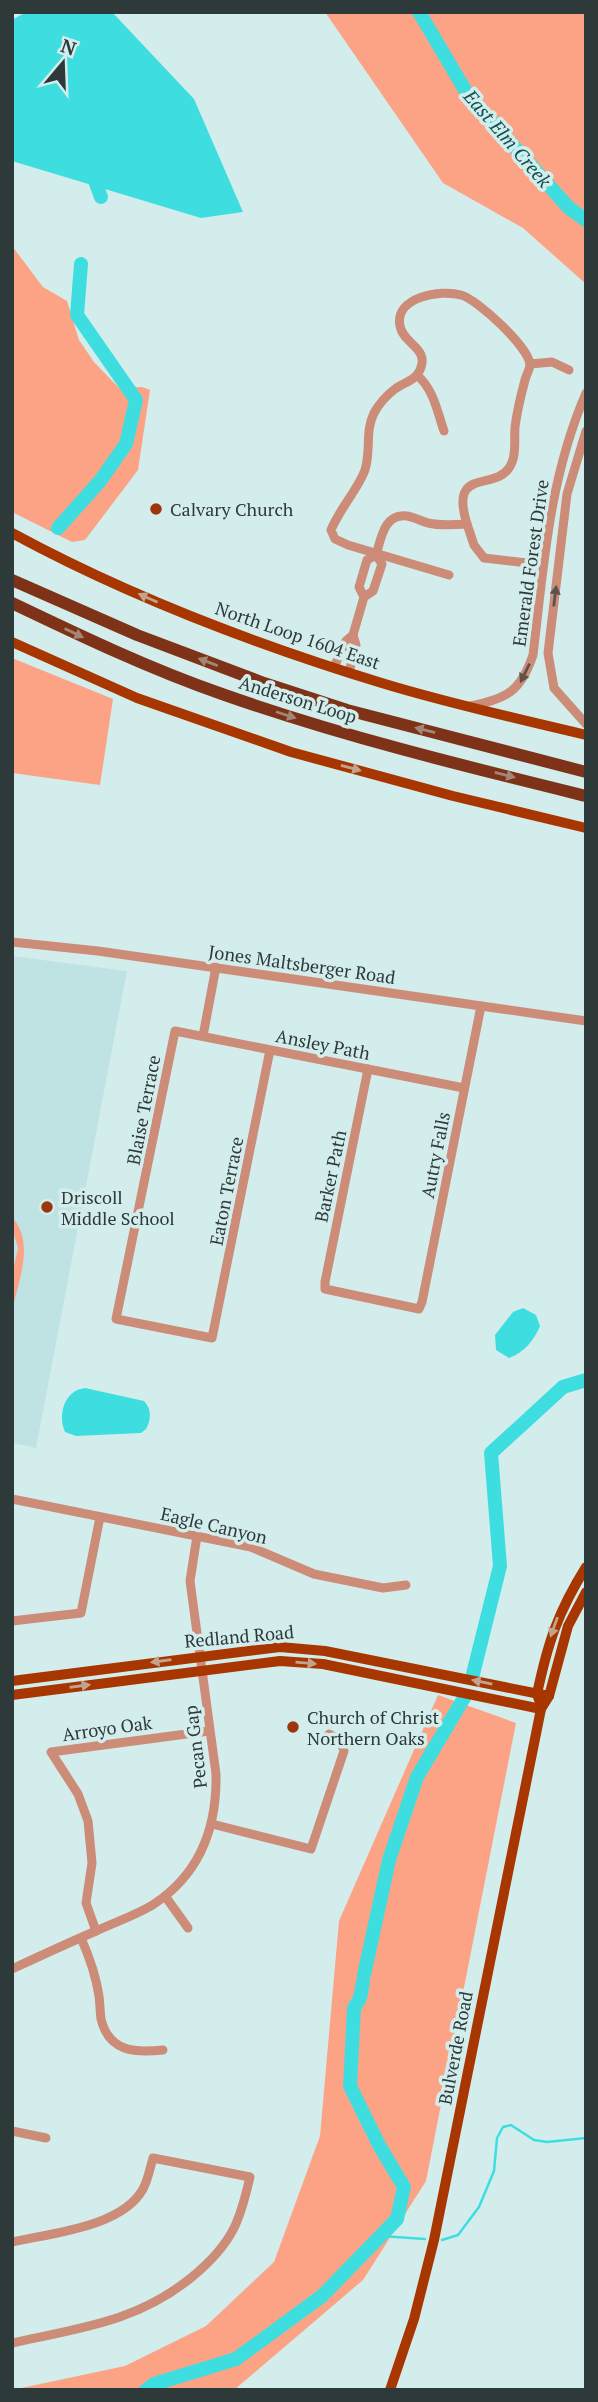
<svg xmlns="http://www.w3.org/2000/svg" width="598" height="2402" viewBox="0 0 598 2402" font-family="'PT Serif',serif">
  <style>
    .built { fill: #bfe3e2 }
    .green { fill: #fca385 }
    .water { fill: #3edee0 }
    .lines { fill: none; stroke-linecap: round; stroke-linejoin: round }
    .stream { stroke: #3edee0; stroke-width: 2.5 }
    .river { stroke: #3edee0; stroke-width: 14 }
    .minor { stroke: #cc8c77; stroke-width: 9 }
    .major { stroke: #a83600; stroke-width: 10 }
    .highway { stroke: #7e3217; stroke-width: 12 }
    .oneway { fill: #5d524c }
    .oneway2 { fill: #c2a48e }
    .oneway3 { fill: #a48677 }
    .poi-dot { fill: #9c370d; stroke: #d3eded; stroke-width: 2.5 }
    .labels { text-anchor: middle; dominant-baseline: central; stroke-width: 7; stroke-linejoin: round; paint-order: stroke }
    .poi-label { font-size: 18px; fill: #2e3939; stroke: #d3eded; text-anchor: start }
    .street-label { font-size: 18px; fill: #2e3939; stroke: #d3eded }
    .water-label { font-size: 19px; font-style: italic; fill: #0f5253; stroke: #d3eded }
  </style>
  <rect width="100%" height="100%" fill="#d3eded"/>
  <!-- built -->
  <polygon class="built" points="12,956 127,971 36,1448 12,1443"/>
  <!-- green -->
  <g class="green">
    <polygon points="325,12 586,12 586,284 523,228 443,183"/>
    <polygon points="12,246 43,287 67,301 79,340 94,362 119,388 142,387 150,390 138,470 85,540 72,542 12,512"/>
    <polygon points="12,658 113,699 100,785 12,773"/>
    <path d="M12,1217C35,1242 19,1280 12,1310V1275L18,1248L12,1228Z"/>
    <polygon points="438,1695 516,1723 426,2181 363,2280 234,2390 12,2390 125,2366 206,2326 274,2262 320,2136 339,1921"/>
  </g>
  <!-- water -->
  <g class="water">
    <polygon points="26,12 112,12 194,99 243,212 201,218 12,161 12,20"/>
    <path d="M523,1308L536,1315L540,1326C534,1340 524,1353 509,1358L496,1350L495,1335L513,1312Z"/>
    <path d="M85,1388L144,1401C152,1409 151,1420 146,1429L141,1433L76,1436L65,1432C57,1414 65,1390 85,1388Z"/>
  </g>
  <g class="lines">
    <!-- stream -->
    <g class="stream">
      <polyline points="381,2236 425,2239"/>
      <polyline points="442,2240 458,2235 479,2207 494,2171 497,2138 503,2127 511,2125 534,2140 547,2142 586,2138"/>
    </g>
    <!-- river -->
    <g class="river">
      <polyline points="419,12 468,95 569,208 586,220"/>
      <polyline points="90,167 101,197"/>
      <polyline points="58,528 100,481 126,444 136,400 77,315 81,264"/>
      <polyline points="473,1674 500,1566 491,1453 563,1387 586,1380"/>
      <polyline points="364,1975 389,1860 417,1777 464,1698"/>
      <polyline points="146,2390 154,2384 236,2359 322,2296 397,2219 404,2187 379,2145 350,2086 354,2008 360,1998 363,1982"/>
    </g>
    <!-- minor -->
    <g class="minor">
      <polyline points="530,364 552,362 569,370"/>
      <path d="M417,375C434,390 437,411 444,431"/>
      <polyline points="586,431 567,494 548,653 554,688 586,724"/>
      <path d="M376,555C381,539 384,513 407,516C414,517 421,521 428,523C441,526 454,525 467,524L474,545L484,558L527,563"/>
      <path d="M449,575L348,545L335,539L331,530C340,508 357,491 365,470C371,451 365,431 374,413C379,404 387,395 395,389C404,382 415,381 420,370C430,348 403,344 400,326C394,297 441,289 461,295C477,299 530,348 530,365C530,369 526,375 525,380C521,395 517,411 515,427C514,440 517,457 509,468C494,491 449,467 467,524"/>
      <polyline points="334,667 346,641 353,635 364,597 373,591 382,564 376,555 367,560 359,587 364,597"/>
      <polyline points="349,672 356,645 353,635"/>
      <path d="M470,706C507,699 521,691 533,655C544,563 549,479 586,393"/>
      <polyline points="12,942 98,951 586,1021"/>
      <polyline points="203,1036 216,967"/>
      <polyline points="270,1050 212,1338 116,1319 175,1031 464,1088"/>
      <polyline points="368,1069 325,1282 325,1289 419,1309 422,1302 481,1006"/>
      <polyline points="12,1499 251,1547 314,1574 383,1588 406,1585"/>
      <polyline points="12,1621 81,1613 100,1517"/>
      <polyline points="212,1824 311,1849 344,1751 340,1740 329,1734"/>
      <polyline points="165,1896 188,1928"/>
      <polyline points="96,1931 86,1903 92,1863 88,1821 78,1794 51,1752 209,1731"/>
      <path d="M81,1938C89,1956 96,1976 99,1996C100,2004 100,2011 101,2019C109,2052 135,2053 163,2050"/>
      <path d="M12,1969C40,1956 68,1943 96,1931C115,1922 137,1915 154,1904C201,1873 217,1827 216,1774L190,1581L197,1536"/>
      <polyline points="12,2131 46,2138"/>
      <path d="M12,2242C52,2233 122,2227 143,2189C148,2180 150,2168 153,2158L250,2177C246,2194 242,2212 234,2228C224,2248 209,2263 192,2277C137,2322 80,2328 12,2343"/>
    </g>
    <!-- major -->
    <g class="major">
      <path d="M12,533C130,597 257,645 385,684C451,704 519,719 586,735"/>
      <polyline points="12,642 137,698 291,752 453,796 586,828"/>
      <polyline points="12,1681 280,1647 325,1651 549,1696"/>
      <polyline points="12,1695 280,1661 323,1664 541,1709"/>
      <path d="M539,1700L537,1694C548,1642 558,1612 586,1567"/>
      <polyline points="390,2390 414,2319 434,2240 541,1709 549,1696 568,1626 586,1592"/>
    </g>
    <!-- highway -->
    <g class="highway">
      <polyline points="12,580 137,635 264,683 347,710 586,772"/>
      <path d="M12,603C81,636 150,669 222,694C341,736 464,766 586,796"/>
    </g>
  </g>
  <!-- one-way arrows -->
  <defs><path id="oneway-solid" d="M-6-.8H1V-3.2L6.5 0L1 3.2V.8H-6Z" transform="scale(1.75)"/></defs>
  <g class="oneway">
    <use href="#oneway-solid" transform="translate(555 596) rotate(-83)"/>
    <use href="#oneway-solid" transform="translate(525 673) rotate(116)"/>
  </g>
  <g class="oneway2">
    <use href="#oneway-solid" transform="translate(148 598) rotate(-156)"/>
    <use href="#oneway-solid" transform="translate(351 768) rotate(15)"/>
    <use href="#oneway-solid" transform="translate(554 1627) rotate(110)"/>
    <use href="#oneway-solid" transform="translate(161 1661) rotate(172)"/>
    <use href="#oneway-solid" transform="translate(306 1663) rotate(5)"/>
    <use href="#oneway-solid" transform="translate(482 1682) rotate(-169)"/>
    <use href="#oneway-solid" transform="translate(80 1686) rotate(-8)"/>
  </g>
  <g class="oneway3">
    <use href="#oneway-solid" transform="translate(74 633) rotate(26)"/>
    <use href="#oneway-solid" transform="translate(208 662) rotate(-159)"/>
    <use href="#oneway-solid" transform="translate(286 715) rotate(18)"/>
    <use href="#oneway-solid" transform="translate(425 730) rotate(-166)"/>
    <use href="#oneway-solid" transform="translate(505 775) rotate(14)"/>
  </g>
  <!-- markers -->
  <g class="poi-dot">
    <circle cx="156" cy="509" r="7"/>
    <circle cx="47" cy="1207" r="7"/>
    <circle cx="293" cy="1727" r="7"/>
  </g>
  <g class="labels">
    <!-- poi labels -->
    <g class="poi-label">
      <text x="170" y="509">Calvary Church</text>
      <text x="61" y="1197">Driscoll<tspan x="61" dy="21">Middle School</tspan></text>
      <text x="307" y="1717">Church of Christ<tspan x="307" dy="21">Northern Oaks</tspan></text>
    </g>
    <!-- street labels -->
    <g class="street-label">
      <text transform="translate(530 563) rotate(-82)">Emerald Forest Drive</text>
      <text transform="translate(298 635) rotate(19)">North Loop 1604 East</text>
      <text transform="translate(298 699) rotate(17)">Anderson Loop</text>
      <text transform="translate(302 964) rotate(8)">Jones Maltsberger Road</text>
      <text transform="translate(323 1044) rotate(11)">Ansley Path</text>
      <text transform="translate(143 1110) rotate(-79)">Blaise Terrace</text>
      <text transform="translate(435 1155) rotate(-79)">Autry Falls</text>
      <text transform="translate(330 1176) rotate(-78)">Barker Path</text>
      <text transform="translate(226 1191) rotate(-79)">Eaton Terrace</text>
      <text transform="translate(214 1525) rotate(13)">Eagle Canyon</text>
      <text transform="translate(239 1636) rotate(-5)">Redland Road</text>
      <text transform="translate(107 1728) rotate(-8)">Arroyo Oak</text>
      <text transform="translate(195 1747) rotate(-97)">Pecan Gap</text>
      <text transform="translate(455 2048) rotate(-79)">Bulverde Road</text>
    </g>
    <!-- water labels -->
    <g class="water-label">
      <text transform="translate(508 138) rotate(49)">East Elm Creek</text>
    </g>
  </g>
  <!-- border -->
  <rect width="598" height="2402" fill="none" stroke="#2e3939" stroke-width="28"/>
  <!-- north arrow -->
  <g transform="translate(63 63) rotate(19)" stroke="#d3eded" stroke-width="5" paint-order="stroke">
  <path d="M0-5L12 26L0 18L-12 26Z" fill="#2e3939"/>
  <text y="-10" font-size="19" font-weight="bold" text-anchor="middle" fill="#2e3939">N</text>
  </g>
</svg>
